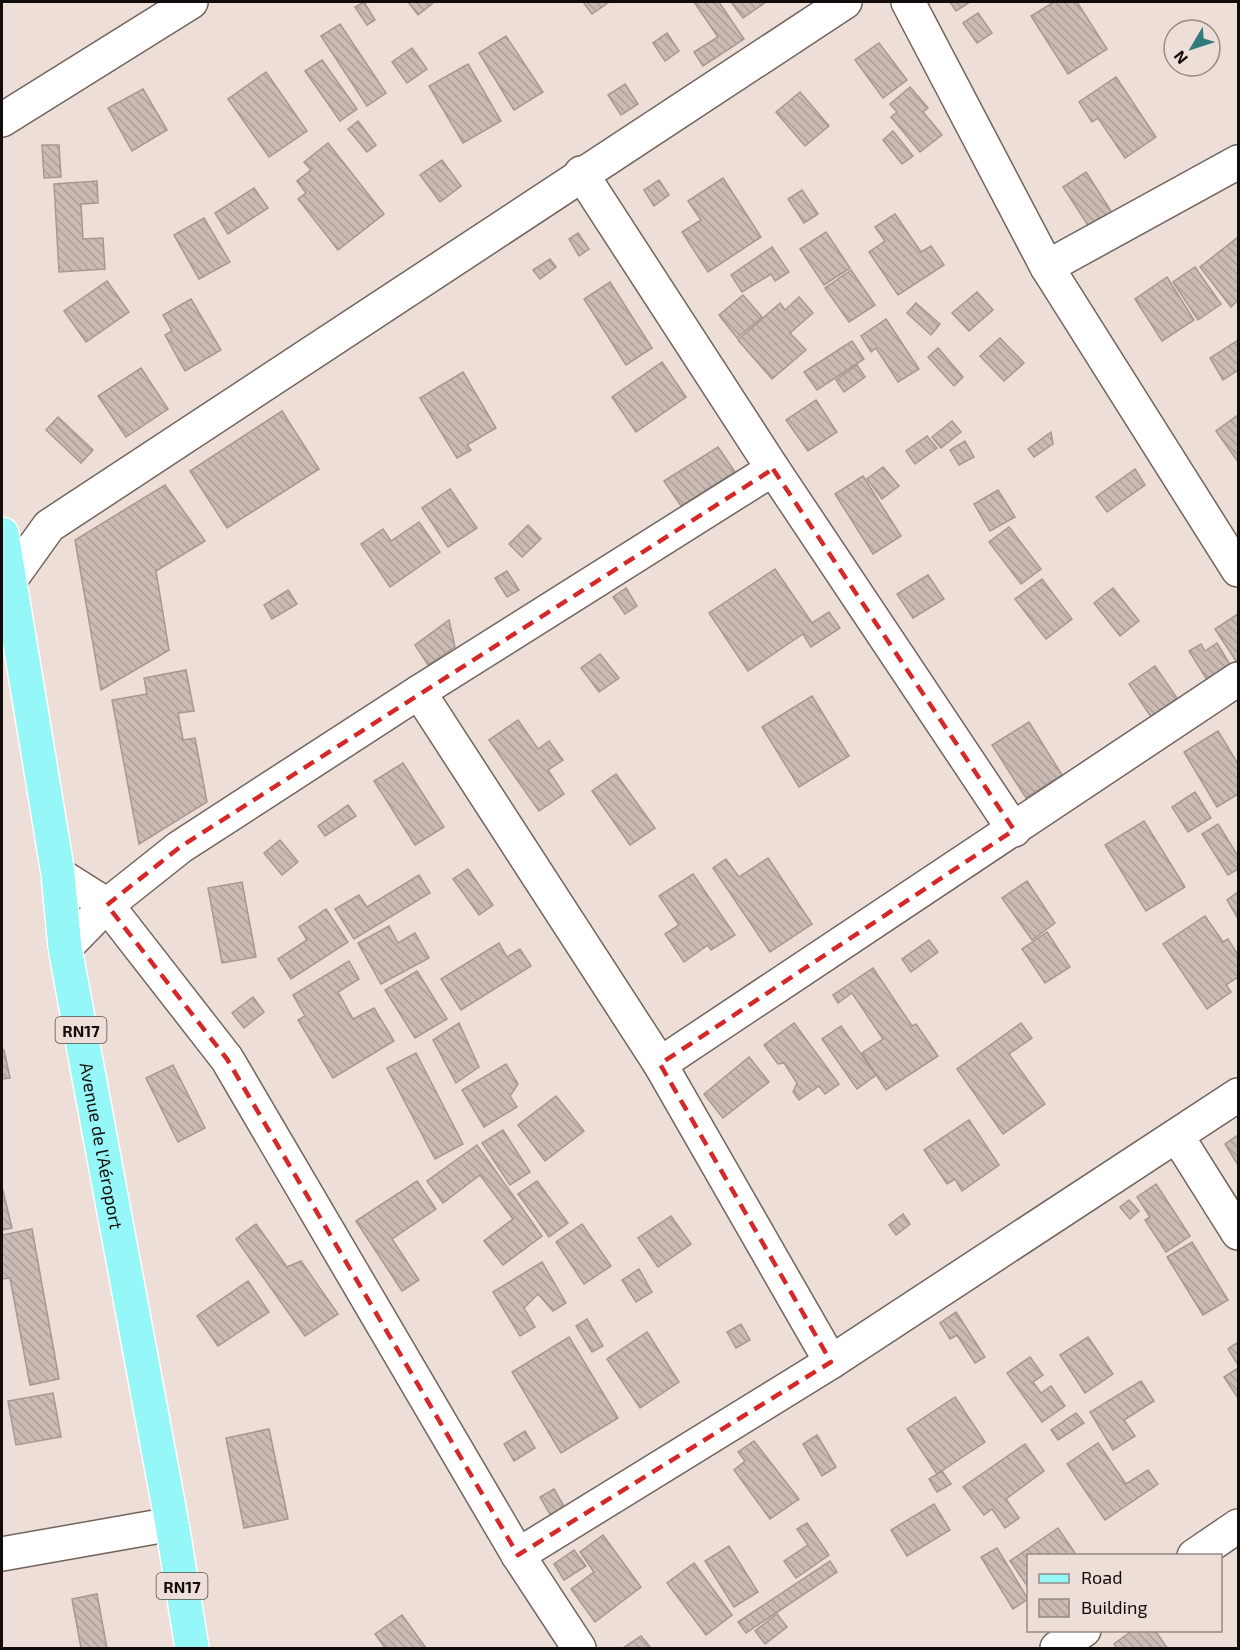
<svg xmlns="http://www.w3.org/2000/svg" width="1240" height="1650" viewBox="0 0 1240 1650" font-family="'Exo 2',sans-serif">
  <style>
    .building { fill: url(#building-back-hatch); stroke: #a69891; stroke-width: 1.5 }
    .lines { fill: none; stroke-linecap: round; stroke-linejoin: round }
    .minor-casing { stroke: #71645d; stroke-width: 36 }
    .primary-casing { stroke: #fff; stroke-width: 36 }
    .minor { stroke: #fff; stroke-width: 33 }
    .primary { stroke: #95f7f7; stroke-width: 33 }
    .marked { fill: none; stroke: #d62828; stroke-width: 4.5; stroke-dasharray: 12 8; stroke-linejoin: round }
    .labels { text-anchor: middle; dominant-baseline: central; stroke-width: 4.5; stroke-linejoin: round; paint-order: stroke }
    .shield { fill: #edded7; stroke: #544c48; stroke-width: 1.5 }
    .shield-label { font-size: 16px; font-weight: bold; fill: #120d0a }
    .street-label { font-size: 18px; fill: #120d0a; stroke: #edded7 }
  </style>
  <defs>
    <pattern id="building-back-hatch" width="6" height="6" patternUnits="userSpaceOnUse" patternTransform="scale(1.5)"><rect width="6" height="6" fill="#cabbb4"/><path d="M-1 5l2 2M0 0l6 6M5-1l2 2" fill="none" stroke="#aca099"/></pattern>
  </defs>
  <rect width="100%" height="100%" fill="#edded7"/>
  <!-- building -->
  <g class="building">
    <polygon points="364,2 375,20 367,25 355,7"/>
    <polygon points="408,2 431,2 433,3 418,15"/>
    <polygon points="583,2 609,2 592,14"/>
    <polygon points="694,2 719,2 744,39 703,66 694,52 718,37"/>
    <polygon points="731,2 766,2 743,18"/>
    <polygon points="950,2 970,2 956,11"/>
    <polygon points="1054,2 1077,2 1107,49 1068,74 1031,16"/>
    <polygon points="978,13 992,33 977,43 963,23"/>
    <polygon points="340,24 386,93 367,106 321,36"/>
    <polygon points="667,33 679,51 665,61 653,43"/>
    <polygon points="506,36 543,92 514,110 479,53"/>
    <polygon points="879,43 907,80 883,98 855,60"/>
    <polygon points="412,48 427,69 407,83 392,62"/>
    <polygon points="322,60 357,109 340,121 305,71"/>
    <polygon points="468,64 501,121 463,143 429,86"/>
    <polygon points="266,72 307,131 269,157 228,99"/>
    <polygon points="1116,77 1156,137 1125,158 1098,118 1092,122 1079,102"/>
    <polygon points="625,84 638,104 621,115 608,95"/>
    <polygon points="910,87 928,108 923,112 942,135 920,152 891,117 897,112 890,104"/>
    <polygon points="143,89 167,130 132,151 108,108"/>
    <polygon points="800,92 829,126 805,146 776,112"/>
    <polygon points="358,121 376,145 367,152 348,129"/>
    <polygon points="893,131 913,156 902,164 883,140"/>
    <polygon points="328,143 384,214 338,250 298,199 306,193 297,181 311,170 304,162"/>
    <polygon points="42,145 59,145 61,177 44,178"/>
    <polygon points="442,160 461,186 440,202 420,175"/>
    <polygon points="1086,172 1116,219 1093,233 1063,187"/>
    <polygon points="723,178 761,237 708,272 682,232 701,220 688,201"/>
    <polygon points="659,180 669,195 654,206 644,190"/>
    <polygon points="97,181 98,203 81,204 83,239 103,238 105,269 59,272 54,184"/>
    <polygon points="254,188 268,208 228,234 215,213"/>
    <polygon points="802,190 818,214 804,223 788,199"/>
    <polygon points="895,214 921,252 931,246 944,265 898,295 869,252 885,241 875,227"/>
    <polygon points="204,218 230,262 199,279 174,235"/>
    <polygon points="826,232 850,268 824,285 800,249"/>
    <polygon points="578,233 589,249 579,256 569,239"/>
    <polygon points="1238,237 1238,300 1231,307 1200,267"/>
    <polygon points="772,247 789,272 775,281 771,274 742,292 731,275"/>
    <polygon points="550,259 556,267 540,279 533,270"/>
    <polygon points="1195,267 1221,304 1198,320 1173,282"/>
    <polygon points="851,270 875,305 849,322 825,288"/>
    <polygon points="1167,277 1194,320 1162,341 1135,299"/>
    <polygon points="107,281 129,312 86,342 64,311"/>
    <polygon points="610,282 652,348 626,365 584,299"/>
    <polygon points="977,292 993,310 969,331 952,313"/>
    <polygon points="743,295 762,317 737,338 719,315"/>
    <polygon points="799,297 813,313 790,333 806,350 772,379 738,340 780,303 785,310"/>
    <polygon points="191,299 221,350 185,371 165,335 172,331 163,315"/>
    <polygon points="916,303 940,324 931,335 907,313"/>
    <polygon points="886,319 919,369 898,382 876,348 871,352 861,336"/>
    <polygon points="1000,338 1024,363 1004,381 980,356"/>
    <polygon points="1238,340 1238,370 1223,380 1210,358"/>
    <polygon points="852,341 864,359 817,390 804,372"/>
    <polygon points="938,348 963,377 954,386 928,357"/>
    <polygon points="662,362 686,397 636,432 612,397"/>
    <polygon points="857,365 865,377 844,392 836,380"/>
    <polygon points="141,368 168,409 126,437 98,396"/>
    <polygon points="463,372 496,428 467,445 471,450 457,458 420,398"/>
    <polygon points="816,400 837,432 808,451 786,420"/>
    <polygon points="282,411 319,469 227,528 190,471"/>
    <polygon points="1238,415 1238,462 1216,431"/>
    <polygon points="58,417 93,450 81,463 46,430"/>
    <polygon points="952,421 961,432 941,448 932,437"/>
    <polygon points="1051,432 1053,444 1034,457 1028,449"/>
    <polygon points="927,436 937,448 915,464 906,451"/>
    <polygon points="965,441 974,457 959,465 950,450"/>
    <polygon points="718,447 735,472 681,506 664,481"/>
    <polygon points="883,467 899,486 882,499 867,479"/>
    <polygon points="1135,469 1145,485 1107,512 1096,497"/>
    <polygon points="863,476 901,536 873,554 835,494"/>
    <polygon points="165,485 205,541 156,571 169,650 101,690 75,540"/>
    <polygon points="450,489 477,528 448,547 422,508"/>
    <polygon points="998,490 1015,517 990,531 974,504"/>
    <polygon points="419,522 440,552 390,587 361,544 383,529 391,541"/>
    <polygon points="528,525 541,539 522,557 509,544"/>
    <polygon points="1009,527 1041,569 1021,584 989,542"/>
    <polygon points="775,569 812,623 829,612 840,628 811,647 803,634 748,671 709,613"/>
    <polygon points="507,571 519,590 507,597 495,578"/>
    <polygon points="928,575 944,599 913,618 897,594"/>
    <polygon points="1042,579 1072,619 1046,639 1015,599"/>
    <polygon points="626,588 637,606 625,614 613,597"/>
    <polygon points="1113,588 1139,621 1120,636 1094,603"/>
    <polygon points="288,590 297,604 272,619 264,605"/>
    <polygon points="1238,614 1238,664 1215,629"/>
    <polygon points="449,620 455,647 428,665 415,645"/>
    <polygon points="1217,643 1232,668 1209,683 1189,651 1201,644 1205,651"/>
    <polygon points="600,654 619,678 599,692 581,668"/>
    <polygon points="1155,666 1177,698 1151,717 1129,684"/>
    <polygon points="186,670 194,711 178,713 183,740 195,738 207,802 139,844 112,700 147,694 144,678"/>
    <polygon points="812,696 849,756 799,787 762,727"/>
    <polygon points="518,720 538,749 549,741 563,760 548,770 564,794 539,811 489,740"/>
    <polygon points="1029,722 1062,775 1026,798 992,745"/>
    <polygon points="1218,731 1238,764 1238,794 1217,807 1184,752"/>
    <polygon points="403,763 444,827 415,845 374,781"/>
    <polygon points="616,774 655,828 630,845 592,791"/>
    <polygon points="1195,792 1211,818 1188,832 1172,807"/>
    <polygon points="348,805 356,816 325,836 318,826"/>
    <polygon points="1144,821 1185,887 1146,911 1105,845"/>
    <polygon points="1218,824 1238,856 1238,869 1228,875 1202,834"/>
    <polygon points="280,840 298,862 282,875 264,853"/>
    <polygon points="768,858 812,924 770,952 713,868 726,859 739,877"/>
    <polygon points="468,869 493,905 479,915 453,879"/>
    <polygon points="693,874 735,935 711,950 708,945 684,962 665,934 679,925 659,896"/>
    <polygon points="419,875 430,893 354,939 335,909 359,895 367,907"/>
    <polygon points="1027,881 1055,923 1032,940 1002,898"/>
    <polygon points="242,882 256,957 222,963 208,888"/>
    <polygon points="1238,892 1238,916 1237,917 1227,900"/>
    <polygon points="326,909 348,942 291,979 278,959 307,940 299,927"/>
    <polygon points="1205,916 1223,942 1228,939 1238,955 1238,977 1226,985 1231,992 1207,1009 1163,944"/>
    <polygon points="389,926 398,943 415,933 429,958 381,984 358,943"/>
    <polygon points="1047,932 1070,967 1045,983 1022,949"/>
    <polygon points="929,940 938,952 911,972 902,959"/>
    <polygon points="499,943 507,957 520,949 531,966 461,1010 441,979"/>
    <polygon points="349,961 359,979 338,992 353,1019 374,1008 394,1041 333,1078 298,1020 305,1016 293,995"/>
    <polygon points="873,968 912,1026 916,1024 938,1056 886,1090 862,1053 883,1039 852,993 838,1003 833,995"/>
    <polygon points="417,971 447,1019 415,1038 385,990"/>
    <polygon points="253,997 264,1012 244,1028 232,1013"/>
    <polygon points="459,1023 479,1067 456,1083 433,1040"/>
    <polygon points="794,1023 839,1084 825,1094 819,1086 799,1100 793,1092 797,1083 784,1063 778,1064 764,1045"/>
    <polygon points="1021,1023 1032,1038 1009,1054 1045,1104 1003,1134 957,1069"/>
    <polygon points="841,1026 876,1075 857,1089 822,1039"/>
    <polygon points="4,1050 10,1078 2,1079 2,1051"/>
    <polygon points="416,1053 463,1144 435,1159 387,1068"/>
    <polygon points="749,1057 769,1082 723,1118 704,1094"/>
    <polygon points="506,1064 518,1084 510,1096 517,1107 484,1127 462,1090"/>
    <polygon points="173,1065 205,1128 178,1142 146,1078"/>
    <polygon points="556,1096 584,1131 545,1161 518,1125"/>
    <polygon points="969,1120 999,1165 962,1191 955,1179 947,1184 924,1150"/>
    <polygon points="503,1130 530,1172 510,1185 482,1143"/>
    <polygon points="1238,1135 1238,1165 1225,1144"/>
    <polygon points="477,1145 542,1236 503,1265 484,1241 513,1219 480,1175 443,1203 427,1181"/>
    <polygon points="417,1181 436,1209 392,1239 419,1280 402,1291 356,1221"/>
    <polygon points="537,1181 568,1223 549,1237 518,1194"/>
    <polygon points="1156,1184 1190,1236 1166,1252 1145,1220 1150,1217 1137,1197"/>
    <polygon points="2,1187 12,1228 2,1230"/>
    <polygon points="1129,1200 1139,1211 1130,1219 1120,1207"/>
    <polygon points="903,1214 910,1224 896,1235 889,1225"/>
    <polygon points="671,1216 691,1244 658,1267 638,1238"/>
    <polygon points="256,1224 287,1267 301,1261 338,1314 305,1336 236,1239"/>
    <polygon points="582,1224 611,1266 584,1284 556,1242"/>
    <polygon points="32,1229 59,1379 30,1385 10,1278 2,1279 2,1235"/>
    <polygon points="1192,1242 1228,1300 1203,1315 1167,1257"/>
    <polygon points="542,1262 566,1303 553,1311 538,1294 524,1308 535,1327 520,1336 493,1292"/>
    <polygon points="639,1269 652,1292 636,1302 622,1280"/>
    <polygon points="248,1281 269,1312 218,1346 197,1316"/>
    <polygon points="956,1312 985,1357 975,1363 957,1335 950,1339 940,1323"/>
    <polygon points="587,1319 603,1346 592,1352 576,1326"/>
    <polygon points="741,1324 750,1340 736,1348 727,1332"/>
    <polygon points="647,1332 679,1382 640,1408 607,1359"/>
    <polygon points="569,1337 618,1418 561,1453 512,1372"/>
    <polygon points="1088,1337 1113,1374 1085,1393 1060,1355"/>
    <polygon points="1238,1342 1238,1365 1228,1349"/>
    <polygon points="1030,1357 1043,1375 1033,1382 1041,1393 1051,1386 1065,1406 1042,1422 1007,1373"/>
    <polygon points="1238,1368 1238,1398 1224,1377"/>
    <polygon points="1141,1381 1154,1401 1124,1420 1135,1436 1113,1450 1090,1412"/>
    <polygon points="53,1393 61,1437 16,1445 8,1401"/>
    <polygon points="955,1397 985,1442 937,1474 907,1429"/>
    <polygon points="1076,1413 1084,1423 1058,1440 1051,1430"/>
    <polygon points="269,1429 288,1519 244,1528 226,1438"/>
    <polygon points="525,1431 535,1448 514,1461 504,1444"/>
    <polygon points="817,1435 836,1467 822,1476 803,1444"/>
    <polygon points="754,1441 799,1499 770,1519 734,1470 745,1461 738,1452"/>
    <polygon points="1098,1443 1126,1484 1148,1470 1158,1484 1105,1520 1067,1464"/>
    <polygon points="1025,1444 1044,1471 1006,1499 1019,1518 1005,1528 992,1509 984,1515 963,1487"/>
    <polygon points="942,1471 951,1484 937,1492 929,1479"/>
    <polygon points="554,1489 565,1508 551,1516 540,1497"/>
    <polygon points="934,1504 950,1530 907,1556 891,1530"/>
    <polygon points="807,1523 829,1555 796,1578 784,1561 808,1545 797,1529"/>
    <polygon points="1058,1528 1077,1556 1028,1556 1028,1587 1010,1561"/>
    <polygon points="603,1535 641,1587 595,1622 571,1589 594,1572 580,1552"/>
    <polygon points="729,1546 758,1592 734,1607 705,1561"/>
    <polygon points="997,1548 1028,1599 1013,1609 981,1557"/>
    <polygon points="574,1550 586,1566 564,1580 554,1564"/>
    <polygon points="830,1561 837,1572 746,1633 738,1622"/>
    <polygon points="694,1563 732,1615 706,1635 667,1583"/>
    <polygon points="97,1594 107,1648 81,1648 72,1599"/>
    <polygon points="777,1614 787,1627 765,1644 755,1631"/>
    <polygon points="402,1615 426,1648 385,1648 375,1634"/>
    <polygon points="1133,1630 1155,1630 1167,1648 1117,1648 1114,1644"/>
    <polygon points="641,1636 651,1648 623,1648"/>
  </g>
  <g class="lines">
    <defs>
      <g id="minor">
        <polyline points="908,2 1047,267 1238,570"/>
        <polyline points="2,120 191,2"/>
        <polyline points="581,173 773,469 1014,830"/>
        <polyline points="1047,267 1238,162"/>
        <polyline points="2,584 8,583 49,526 845,2"/>
        <polyline points="419,692 660,1064 831,1362"/>
        <polyline points="58,874 107,905 227,1059 518,1555 579,1648"/>
        <polyline points="65,948 107,905 180,847 419,692 773,469"/>
        <polyline points="660,1064 1238,679"/>
        <polyline points="1177,1136 1238,1233"/>
        <polyline points="2,1554 172,1524"/>
        <polyline points="518,1555 831,1362 1238,1095"/>
        <polyline points="1194,1556 1238,1526"/>
        <polyline points="1057,1648 1084,1630"/>
      </g>
      <g id="primary">
        <path id="s1" d="M2,534L58,874L65,948L172,1524L192,1648"/>
      </g>
    </defs>
    <!-- minor casing -->
    <use href="#minor" class="minor-casing"/>
    <!-- primary casing -->
    <use href="#primary" class="primary-casing"/>
    <!-- minor -->
    <use href="#minor" class="minor"/>
    <!-- primary -->
    <use href="#primary" class="primary"/>
  </g>
  <!-- marked area -->
  <path class="marked" d="M773,469L1014,830L660,1064L831,1362L518,1555L227,1059L107,905L180,847Z"/>
  <g class="labels">
    <!-- shield labels -->
    <g class="shield">
      <rect x="55.5" y="1017" width="51" height="26" rx="4.5"/>
      <rect x="156.5" y="1573" width="51" height="26" rx="4.5"/>
    </g>
    <g class="shield-label">
      <text x="81" y="1030">RN17</text>
      <text x="182" y="1586">RN17</text>
    </g>
    <!-- street labels -->
    <g class="street-label">
      <text stroke="none"><textPath href="#s1" startOffset="620">Avenue de l'Aéroport</textPath></text>
    </g>
  </g>
  <!-- border -->
  <rect width="1240" height="1650" fill="none" stroke="#120d0a" stroke-width="6"/>
  <!-- legend -->
  <rect x="1027" y="1554" width="195" height="78" fill="#edded7" stroke="#958a85" stroke-width="1.5"/>
  <rect x="1039" y="1574" width="30" height="9" fill="#95f7f7" stroke="#958a85" stroke-width="1.5"/>
  <text x="1081" y="1584" font-size="18" fill="#120d0a">Road</text>
  <rect x="1039" y="1599" width="30" height="18" fill="url(#building-back-hatch)" stroke="#958a85" stroke-width="1.5"/>
  <text x="1081" y="1614" font-size="18" fill="#120d0a">Building</text>
  <!-- north arrow -->
  <g transform="translate(1192 48) rotate(231)"><circle r="28" fill="#edded7" stroke="#958a85" stroke-width="1.5"/>
  <path d="M0-4.5L10 22L0 15L-10 22Z" fill="#327b7a"/>
  <text y="-9" font-size="16" font-weight="bold" text-anchor="middle" fill="#120d0a">N</text>
  </g>
</svg>
